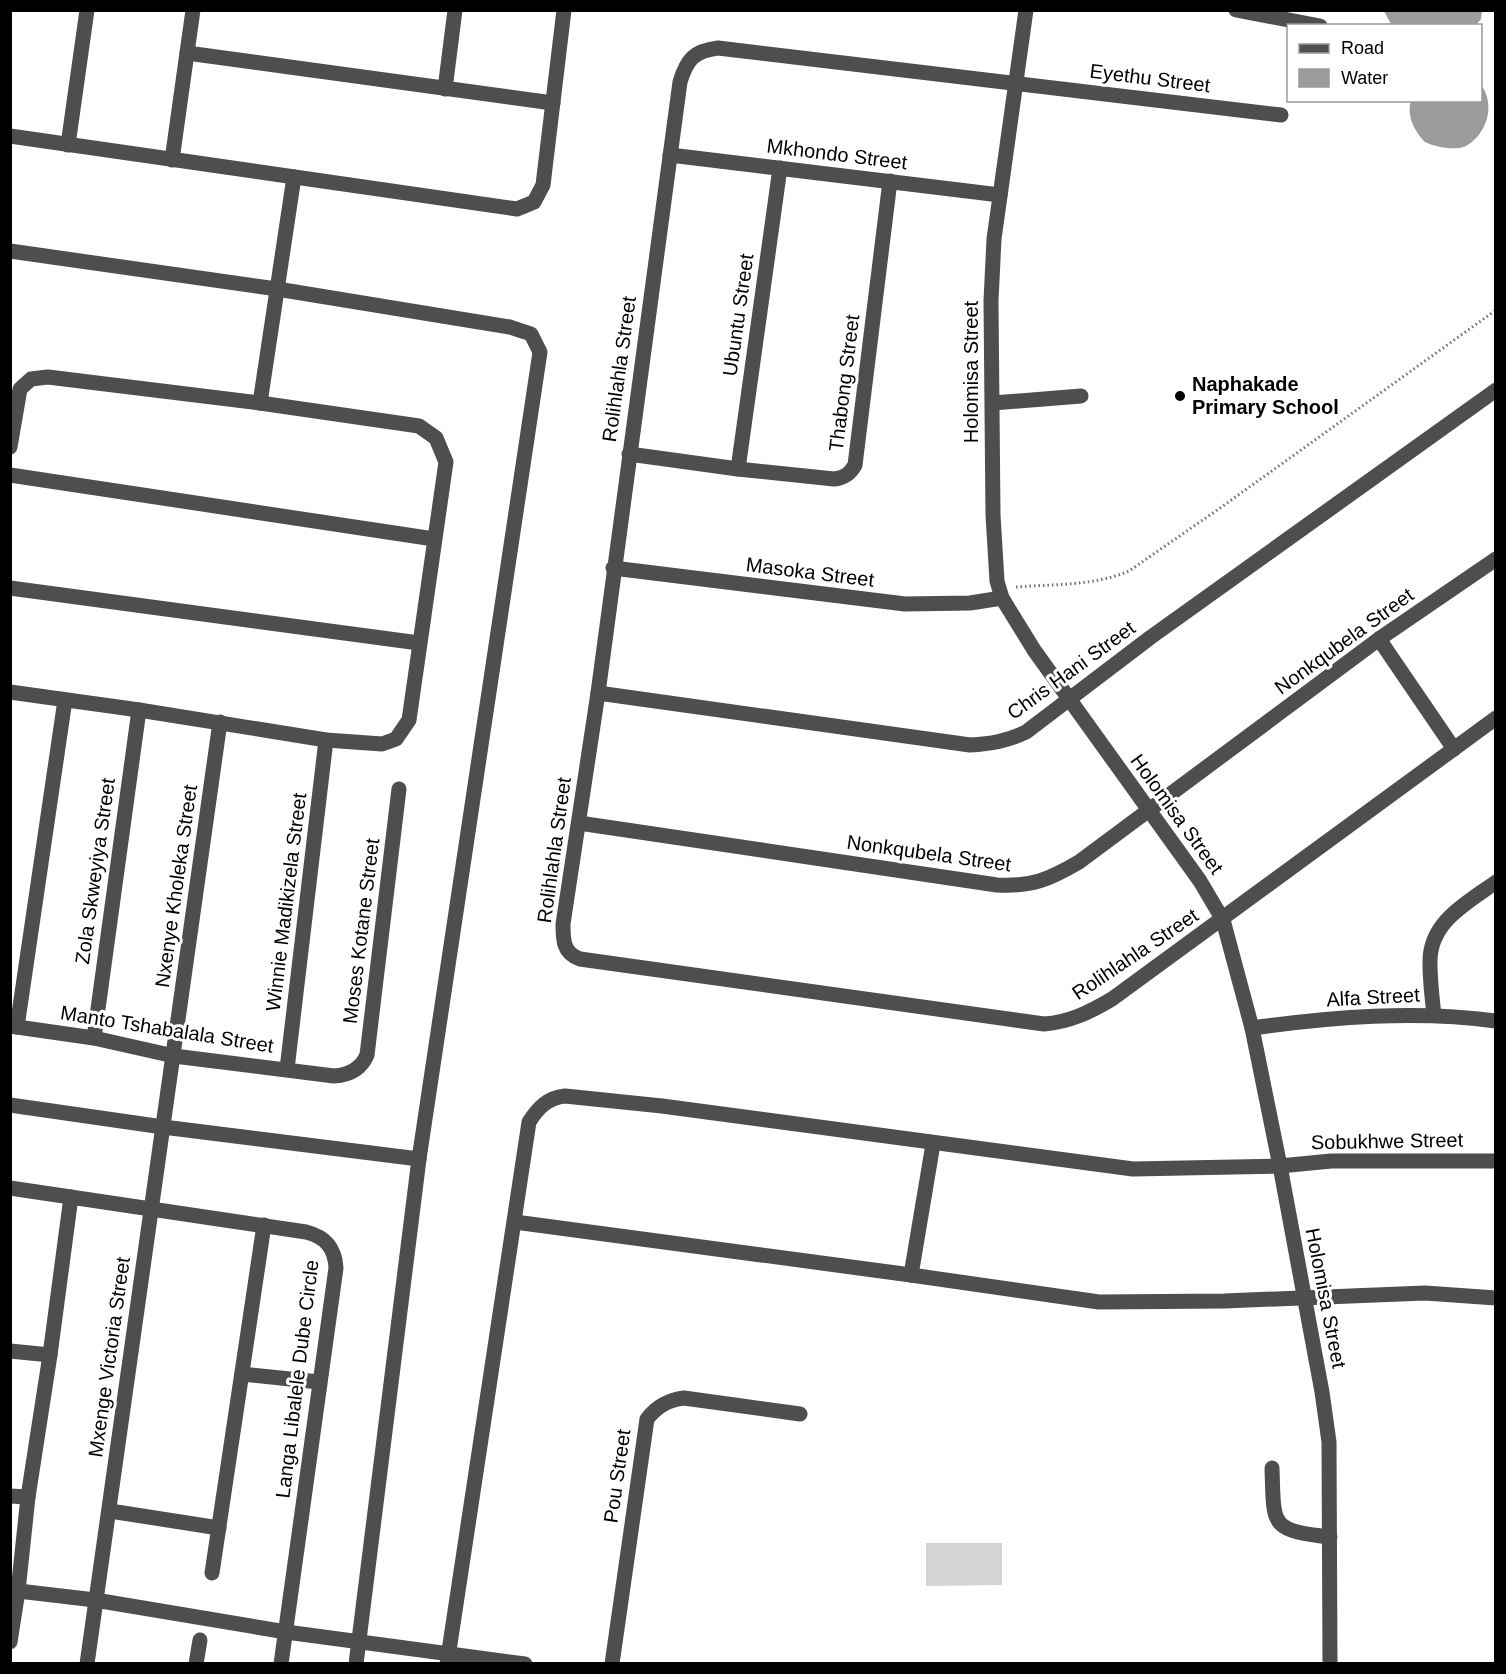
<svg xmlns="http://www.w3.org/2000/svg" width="1506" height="1674" viewBox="0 0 1506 1674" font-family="Arial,sans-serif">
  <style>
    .green { fill: #d5d5d5 }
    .water { fill: #9c9c9c }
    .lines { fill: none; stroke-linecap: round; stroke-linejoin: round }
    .path { stroke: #707070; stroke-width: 3; stroke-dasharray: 1.5 3; stroke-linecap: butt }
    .minor { stroke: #4e4e4e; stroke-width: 15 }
    .poi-dot { fill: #000; stroke: #fff; stroke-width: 2 }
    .labels { text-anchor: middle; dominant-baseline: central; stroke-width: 6; stroke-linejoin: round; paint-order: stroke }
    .street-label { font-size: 20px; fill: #000; stroke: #fff }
    .poi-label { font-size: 20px; font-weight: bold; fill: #000; stroke: #fff; text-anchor: start }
  </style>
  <rect width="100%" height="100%" fill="#fff"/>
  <!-- green -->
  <polygon class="green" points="926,1543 1002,1543 1002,1585 926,1586"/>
  <!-- water -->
  <g class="water">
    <polygon points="1384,11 1482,10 1482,11 1481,19 1476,25 1392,26"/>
    <path d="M1481,85C1496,105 1487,134 1466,146C1456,151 1435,147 1425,142C1421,139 1417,132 1414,127C1410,119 1408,109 1411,101L1480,100Z"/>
  </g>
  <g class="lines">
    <!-- path -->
    <path class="path" d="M1016,587C1054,584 1094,586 1129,571L1223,506L1496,310"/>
    <!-- minor -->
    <g class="minor">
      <polyline points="1026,10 994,239 991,301 993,515 997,581 1002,598 1034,650 1200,881 1223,920 1252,1028 1280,1166 1322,1392 1329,1442 1330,1664"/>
      <polyline points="1236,10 1320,26"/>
      <polyline points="187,53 553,103"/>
      <polyline points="445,89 455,10"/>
      <path d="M1281,115L718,48C694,51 687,59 680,82L598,693L563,924C563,940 563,953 580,959L1044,1024C1070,1022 1090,1012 1112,999L1496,718"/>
      <polyline points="10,136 517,209 534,202 543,185 564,10"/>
      <polyline points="68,145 87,10"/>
      <polyline points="670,155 1000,195"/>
      <polyline points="172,160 193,10"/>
      <polyline points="10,251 277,289 510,327 531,334 540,352 419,1159 356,1664"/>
      <polyline points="260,403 294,177"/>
      <polyline points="993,403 1081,396"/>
      <polyline points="10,447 20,389 31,379 48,377 260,403 419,426 436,438 446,462 409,720 396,739 382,744 326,740 139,710 10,692"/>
      <path d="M629,454L738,469L834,479C844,478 850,474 855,465L890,181"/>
      <polyline points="738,469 780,168"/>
      <polyline points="10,475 434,539"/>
      <polyline points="613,568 905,604 970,603 1002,598"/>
      <polyline points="10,588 419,643"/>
      <polyline points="1379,639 1454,749"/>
      <path d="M598,693L970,745C991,744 1007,741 1026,732L1151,637L1496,390"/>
      <path d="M579,823L997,885C1032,887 1050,879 1079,862L1379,639L1496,559"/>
      <path d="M1434,1015C1432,998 1430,980 1430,963C1429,922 1467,903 1496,882"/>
      <path d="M10,1026L94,1038L174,1056L334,1076C350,1075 361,1069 367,1055L399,789"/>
      <polyline points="17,1027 65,700"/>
      <path d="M1252,1028C1332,1017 1415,1010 1496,1021"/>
      <polyline points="94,1038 139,710"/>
      <polyline points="287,1069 326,740"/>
      <polyline points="10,1105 163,1127 419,1159"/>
      <path d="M10,1188L306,1232C326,1237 335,1248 336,1268L281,1664"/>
      <polyline points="515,1222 911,1275 1099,1302 1224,1301 1425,1293 1496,1298"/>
      <polyline points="911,1275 933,1144"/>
      <polyline points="10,1351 50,1355"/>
      <polyline points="242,1374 319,1382"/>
      <path d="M1272,1468C1274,1526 1269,1530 1330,1537"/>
      <polyline points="10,1496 28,1497"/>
      <polyline points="110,1511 219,1528"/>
      <polyline points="212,1573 264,1225"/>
      <polyline points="10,1590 95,1600 286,1632 525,1664"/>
      <polyline points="10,1642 18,1591 28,1497 50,1355 71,1197"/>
      <polyline points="87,1664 220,722"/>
      <polyline points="196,1664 200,1640"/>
      <path d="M447,1664L529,1122C538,1108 547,1098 565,1096L662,1106L1133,1169L1280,1166L1331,1161H1496"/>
      <path d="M612,1664L647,1419C657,1406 668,1400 684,1398L800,1414"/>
    </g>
  </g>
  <!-- markers -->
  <circle class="poi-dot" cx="1180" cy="396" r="6"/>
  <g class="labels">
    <!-- street labels -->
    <g class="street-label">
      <text transform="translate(1150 78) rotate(7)">Eyethu Street</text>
      <text transform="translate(837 154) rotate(7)">Mkhondo Street</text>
      <text transform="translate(738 315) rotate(-82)">Ubuntu Street</text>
      <text transform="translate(619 369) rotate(-82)">Rolihlahla Street</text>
      <text transform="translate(971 372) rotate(-90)">Holomisa Street</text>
      <text transform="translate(844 383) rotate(-83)">Thabong Street</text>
      <text transform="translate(810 572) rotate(7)">Masoka Street</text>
      <text transform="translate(1344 641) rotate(-36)">Nonkqubela Street</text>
      <text transform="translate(1071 670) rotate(-36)">Chris Hani Street</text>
      <text transform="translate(1177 814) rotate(54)">Holomisa Street</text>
      <text transform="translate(554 850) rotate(-82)">Rolihlahla Street</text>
      <text transform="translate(929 853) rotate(8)">Nonkqubela Street</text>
      <text transform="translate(95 871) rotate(-82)">Zola Skweyiya Street</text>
      <text transform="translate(176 886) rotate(-82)">Nxenye Kholeka Street</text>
      <text transform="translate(286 902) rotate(-83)">Winnie Madikizela Street</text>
      <text transform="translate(361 931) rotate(-83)">Moses Kotane Street</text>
      <text transform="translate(1135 954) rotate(-34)">Rolihlahla Street</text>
      <text transform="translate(1373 997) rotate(-3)">Alfa Street</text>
      <text transform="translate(167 1029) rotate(9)">Manto Tshabalala Street</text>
      <text transform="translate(1387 1141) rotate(-1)">Sobukhwe Street</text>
      <text transform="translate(1326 1298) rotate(79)">Holomisa Street</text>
      <text transform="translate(109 1357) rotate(-82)">Mxenge Victoria Street</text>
      <text transform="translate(297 1379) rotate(-83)">Langa Libalele Dube Circle</text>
      <text transform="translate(617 1476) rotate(-82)">Pou Street</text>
    </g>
    <!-- poi labels -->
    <g class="poi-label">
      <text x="1192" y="384">Naphakade<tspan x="1192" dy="23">Primary School</tspan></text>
    </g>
  </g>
  <!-- border -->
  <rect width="1506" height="1674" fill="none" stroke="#000000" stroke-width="24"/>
  <!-- legend -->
  <rect x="1287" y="24" width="195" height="78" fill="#ffffff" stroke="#999999" stroke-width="1.5"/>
  <rect x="1299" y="44" width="30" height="9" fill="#4e4e4e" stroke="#999999" stroke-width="1.5"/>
  <text x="1341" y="54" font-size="18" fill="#000000">Road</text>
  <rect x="1299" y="69" width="30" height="18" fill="#9c9c9c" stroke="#999999" stroke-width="1.5"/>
  <text x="1341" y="84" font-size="18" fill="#000000">Water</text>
</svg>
